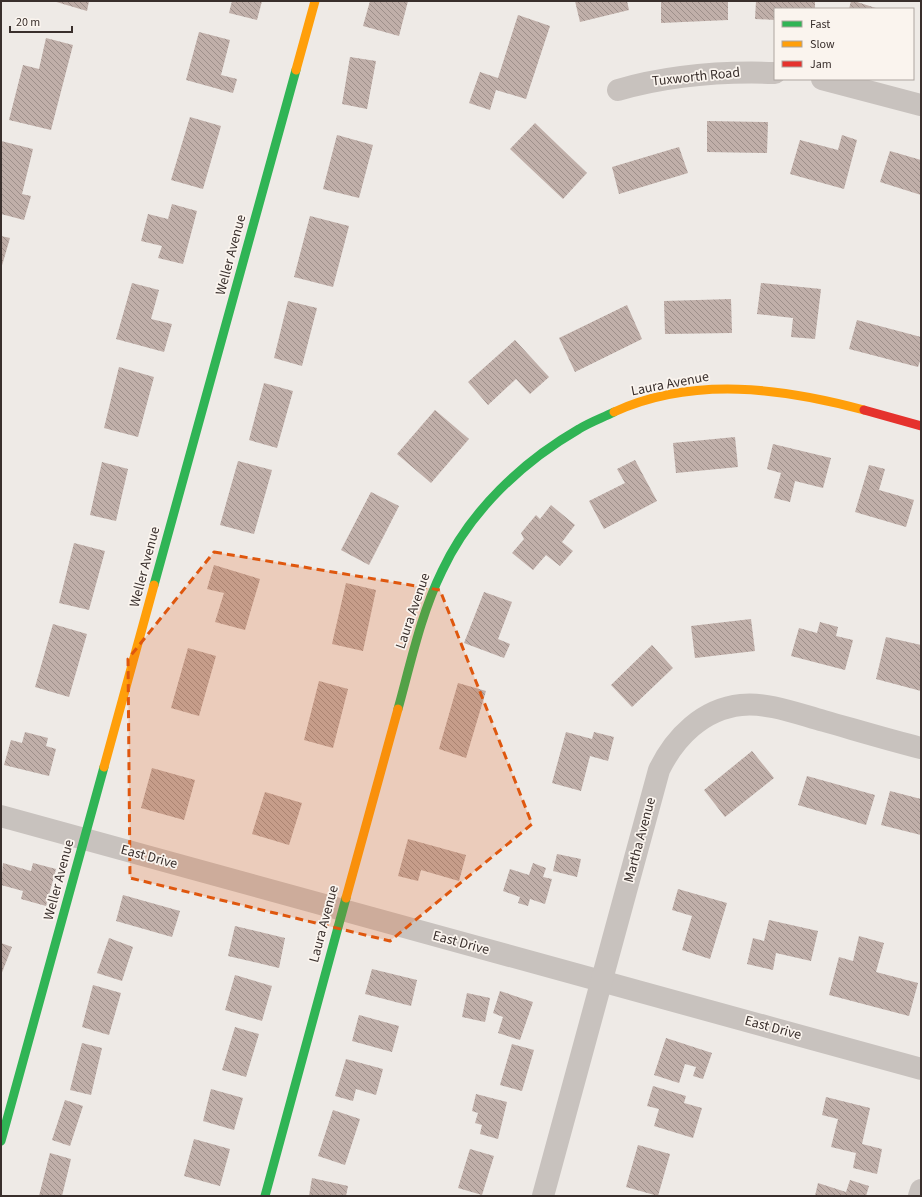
<svg xmlns="http://www.w3.org/2000/svg" width="922" height="1197" viewBox="0 0 922 1197" font-family="'Source Sans 3',sans-serif">
  <style>
    .building { fill: url(#building-back-hatch) }
    .lines { fill: none; stroke-linecap: round; stroke-linejoin: round }
    .street { stroke: #c8c2be; stroke-width: 22 }
    .fast { stroke: #30b455; stroke-width: 9 }
    .slow { stroke: #ff9f0a; stroke-width: 9 }
    .jam { stroke: #e5322d; stroke-width: 9 }
    .marked { fill: #df570e; fill-opacity: 0.2; stroke: #df570e; stroke-width: 3; stroke-dasharray: 8 5; stroke-linejoin: round }
    .labels { text-anchor: middle; dominant-baseline: central; stroke-width: 3.5; stroke-linejoin: round; paint-order: stroke }
    .street-label { font-size: 14px; fill: #392f2c; stroke: #faf4ee }
  </style>
  <defs>
    <pattern id="building-back-hatch" width="6" height="6" patternUnits="userSpaceOnUse"><rect width="6" height="6" fill="#c0afa9"/><path d="M-1 5l2 2M0 0l6 6M5-1l2 2" fill="none" stroke="#9d8f8a"/></pattern>
  </defs>
  <rect width="100%" height="100%" fill="#eeeae6"/>
  <!-- building -->
  <g class="building">
    <polygon points="53,1 89,1 87,11"/>
    <polygon points="232,1 262,1 257,20 229,13"/>
    <polygon points="370,1 408,1 399,36 363,26"/>
    <polygon points="575,1 627,1 629,10 580,22"/>
    <polygon points="661,1 728,1 728,20 661,23"/>
    <polygon points="756,1 815,1 815,9 775,9 775,20 755,19"/>
    <polygon points="851,1 854,1 879,9 849,9"/>
    <polygon points="518,15 550,26 526,99 496,90 490,110 469,103 480,72 498,78"/>
    <polygon points="199,32 230,40 221,75 237,79 233,93 186,80"/>
    <polygon points="46,38 73,45 51,130 9,120 23,65 39,69"/>
    <polygon points="350,57 376,61 367,109 342,104"/>
    <polygon points="190,117 221,126 203,189 171,180"/>
    <polygon points="707,121 768,122 767,153 707,152"/>
    <polygon points="535,123 587,173 563,199 510,149"/>
    <polygon points="337,135 373,145 359,198 323,189"/>
    <polygon points="842,135 857,140 844,189 790,174 800,140 838,150"/>
    <polygon points="1,141 33,149 22,194 31,196 24,220 1,214"/>
    <polygon points="679,147 688,173 619,194 612,167"/>
    <polygon points="890,151 921,160 921,195 880,182"/>
    <polygon points="172,204 197,211 183,264 158,258 162,246 141,241 148,214 168,219"/>
    <polygon points="310,216 349,226 333,287 294,277"/>
    <polygon points="1,236 10,238 1,269"/>
    <polygon points="132,283 159,290 151,319 172,324 164,352 116,339"/>
    <polygon points="761,283 821,289 815,339 791,337 793,318 757,314"/>
    <polygon points="731,299 732,333 665,334 664,301"/>
    <polygon points="288,301 317,308 302,366 274,358"/>
    <polygon points="627,305 642,339 575,372 559,338"/>
    <polygon points="857,320 921,337 921,358 918,367 849,349"/>
    <polygon points="515,340 549,377 530,394 516,379 488,405 468,382"/>
    <polygon points="119,367 154,377 138,437 104,428"/>
    <polygon points="264,383 293,391 277,448 249,440"/>
    <polygon points="435,410 469,439 431,483 397,454"/>
    <polygon points="735,437 738,467 676,473 673,443"/>
    <polygon points="773,444 831,458 823,488 795,481 790,502 774,498 781,473 767,469"/>
    <polygon points="635,460 657,501 604,529 589,501 625,483 617,469"/>
    <polygon points="238,461 272,470 254,534 220,525"/>
    <polygon points="102,462 128,469 116,521 90,515"/>
    <polygon points="869,465 885,469 879,490 914,500 906,527 855,512"/>
    <polygon points="371,492 399,506 369,565 341,550"/>
    <polygon points="551,505 575,525 562,542 573,551 560,566 546,555 533,570 512,553 524,539 521,533 536,515 540,519"/>
    <polygon points="74,543 105,551 89,610 59,603"/>
    <polygon points="214,565 260,579 245,630 215,622 224,593 207,589"/>
    <polygon points="346,583 376,590 363,651 332,644"/>
    <polygon points="484,592 512,602 498,639 510,644 504,658 464,643"/>
    <polygon points="751,619 755,651 695,658 691,626"/>
    <polygon points="820,622 838,627 836,636 853,640 845,670 791,656 799,628 817,633"/>
    <polygon points="53,624 87,634 69,697 35,687"/>
    <polygon points="886,637 921,645 921,691 876,679"/>
    <polygon points="652,645 673,668 632,707 611,685"/>
    <polygon points="188,648 216,656 199,716 171,708"/>
    <polygon points="319,681 348,689 333,748 304,740"/>
    <polygon points="458,683 486,691 466,758 439,749"/>
    <polygon points="25,732 48,738 46,746 56,749 49,776 4,765 11,740 22,743"/>
    <polygon points="566,732 592,739 594,732 614,737 608,761 590,756 581,791 552,783"/>
    <polygon points="752,751 774,778 725,817 704,790"/>
    <polygon points="152,768 195,780 184,820 141,808"/>
    <polygon points="807,776 875,795 866,825 798,805"/>
    <polygon points="890,791 921,799 921,835 881,825"/>
    <polygon points="265,792 302,803 289,845 252,834"/>
    <polygon points="408,839 466,855 459,881 421,870 418,881 398,876"/>
    <polygon points="557,854 581,859 577,877 553,871"/>
    <polygon points="3,863 31,871 33,863 56,869 46,906 21,899 23,891 1,885"/>
    <polygon points="533,863 546,868 543,877 552,879 545,904 530,899 528,906 518,903 520,897 503,891 510,869 529,875"/>
    <polygon points="678,889 727,903 710,959 682,950 692,916 672,910"/>
    <polygon points="123,895 180,911 172,937 116,921"/>
    <polygon points="769,920 818,931 811,961 776,953 773,970 747,964 753,938 764,941"/>
    <polygon points="235,926 285,938 279,968 228,956"/>
    <polygon points="859,936 884,943 876,972 918,983 909,1016 829,995 839,957 853,961"/>
    <polygon points="109,938 133,947 122,981 97,973"/>
    <polygon points="1,943 12,947 1,975"/>
    <polygon points="372,969 417,980 411,1006 365,994"/>
    <polygon points="235,975 272,986 262,1021 225,1010"/>
    <polygon points="93,985 121,993 109,1035 82,1027"/>
    <polygon points="500,991 533,1002 520,1040 498,1033 503,1017 493,1013"/>
    <polygon points="467,993 490,998 485,1022 462,1017"/>
    <polygon points="359,1015 399,1026 392,1052 352,1041"/>
    <polygon points="235,1027 259,1034 246,1077 222,1070"/>
    <polygon points="666,1038 712,1053 703,1079 693,1076 696,1067 685,1064 679,1083 654,1075"/>
    <polygon points="82,1043 102,1048 91,1095 70,1090"/>
    <polygon points="512,1044 534,1050 522,1091 500,1085"/>
    <polygon points="346,1059 383,1069 376,1095 356,1089 353,1101 335,1096"/>
    <polygon points="653,1086 686,1096 684,1103 702,1108 693,1138 654,1126 659,1109 647,1106"/>
    <polygon points="211,1089 243,1098 234,1130 203,1121"/>
    <polygon points="476,1094 507,1102 498,1139 480,1134 482,1125 475,1123 478,1113 472,1111"/>
    <polygon points="826,1097 870,1108 862,1144 882,1149 877,1174 853,1168 856,1153 831,1147 838,1119 822,1115"/>
    <polygon points="65,1100 83,1106 70,1146 52,1140"/>
    <polygon points="333,1110 360,1119 345,1165 318,1156"/>
    <polygon points="194,1139 230,1149 220,1186 184,1176"/>
    <polygon points="638,1145 670,1154 658,1196 626,1187"/>
    <polygon points="470,1149 494,1156 482,1195 458,1188"/>
    <polygon points="50,1153 71,1159 62,1196 39,1196"/>
    <polygon points="312,1178 348,1186 346,1196 309,1196"/>
    <polygon points="850,1180 869,1186 866,1196 815,1196 818,1183 846,1192"/>
  </g>
  <g class="lines">
    <!-- street -->
    <g class="street">
      <polyline points="822,79 921,105"/>
      <path d="M618,90C670,75 721,71 775,73"/>
      <polyline points="1,816 921,1069"/>
      <path d="M543,1196L659,770C675,737 703,709 741,705C768,702 798,714 824,721C856,730 889,740 921,748"/>
      <polyline points="919,1196 921,1190"/>
    </g>
    <!-- fast -->
    <g class="fast">
      <polyline points="154,585 296,70"/>
      <path d="M398,709C411,662 421,614 442,571C470,511 522,462 579,429C590,422 602,418 614,412"/>
      <polyline points="1,1141 104,767"/>
      <polyline points="265,1196 346,898"/>
    </g>
    <!-- slow -->
    <g class="slow">
      <polyline points="296,70 315,1"/>
      <path d="M614,412C693,376 783,388 864,410"/>
      <polyline points="104,767 154,585"/>
      <polyline points="346,898 398,709"/>
    </g>
    <!-- jam -->
    <polyline class="jam" points="864,410 921,426"/>
  </g>
  <!-- marked area -->
  <path class="marked" d="M214,552L440,590L532,824L390,941L130,878L128,659Z"/>
  <g class="labels">
    <!-- street labels -->
    <g class="street-label">
      <text transform="translate(696 77) rotate(-6)">Tuxworth Road</text>
      <text transform="translate(231 255) rotate(-75)">Weller Avenue</text>
      <text transform="translate(670 384) rotate(-11)">Laura Avenue</text>
      <text transform="translate(145 567) rotate(-75)">Weller Avenue</text>
      <text transform="translate(413 611) rotate(-71)">Laura Avenue</text>
      <text transform="translate(640 840) rotate(-75)">Martha Avenue</text>
      <text transform="translate(149 857) rotate(15)">East Drive</text>
      <text transform="translate(59 880) rotate(-75)">Weller Avenue</text>
      <text transform="translate(324 924) rotate(-75)">Laura Avenue</text>
      <text transform="translate(461 943) rotate(15)">East Drive</text>
      <text transform="translate(773 1028) rotate(15)">East Drive</text>
    </g>
  </g>
  <!-- border -->
  <rect width="922" height="1197" fill="none" stroke="#392f2c" stroke-width="4"/>
  <!-- legend -->
  <rect x="774" y="8" width="140" height="72" fill="#faf4ee" stroke="#ada5a0"/>
  <rect x="782" y="21" width="20" height="6" fill="#30b455" stroke="#ada5a0"/>
  <text x="810" y="28" font-size="12" fill="#392f2c">Fast</text>
  <rect x="782" y="41" width="20" height="6" fill="#ff9f0a" stroke="#ada5a0"/>
  <text x="810" y="48" font-size="12" fill="#392f2c">Slow</text>
  <rect x="782" y="61" width="20" height="6" fill="#e5322d" stroke="#ada5a0"/>
  <text x="810" y="68" font-size="12" fill="#392f2c">Jam</text>
  <!-- scale -->
  <path d="M10 26v6h62v-6" fill="none" stroke="#392f2c" stroke-width="2"/>
  <text x="16" y="26" font-size="12" fill="#392f2c" stroke="#faf4ee" stroke-width="3" paint-order="stroke">20 m</text>
</svg>
